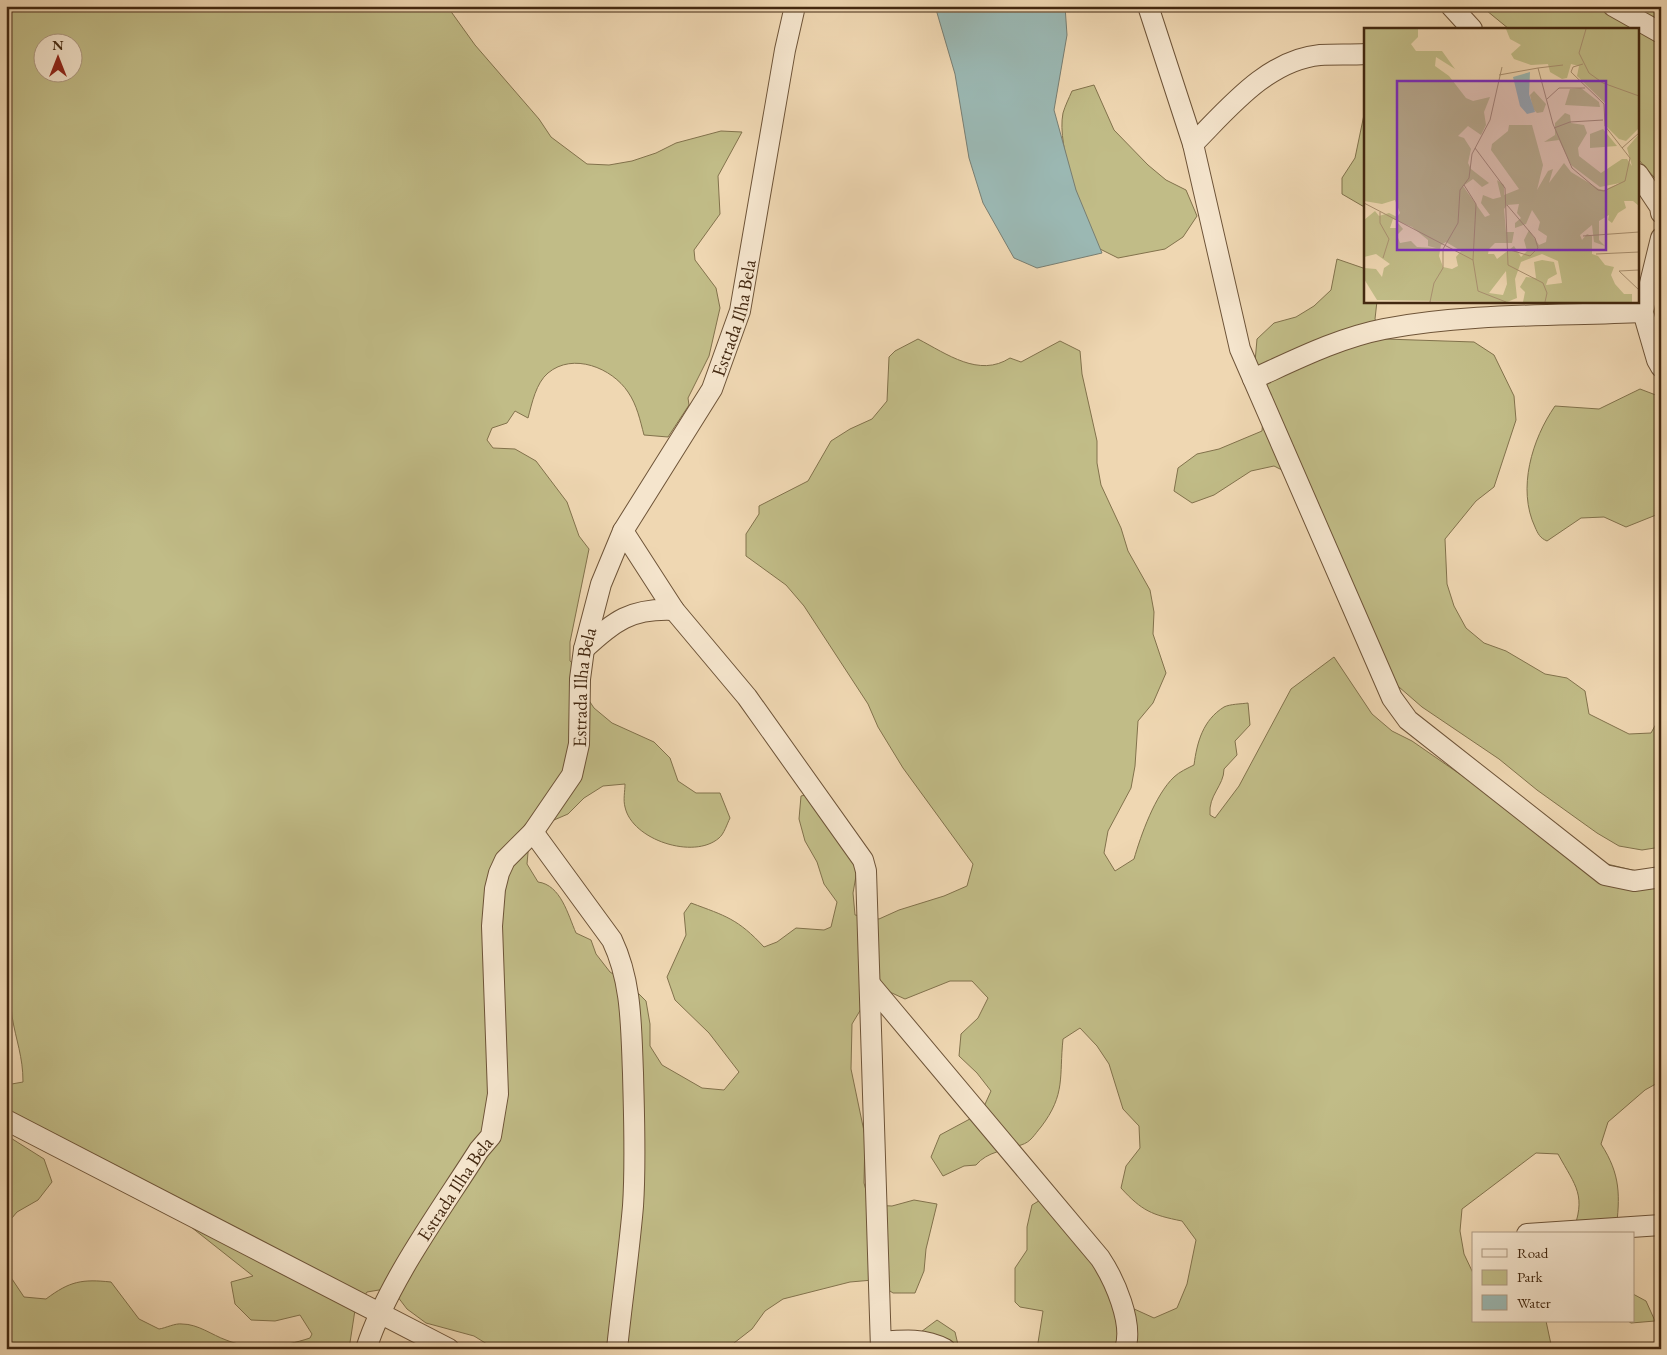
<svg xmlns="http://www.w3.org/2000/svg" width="1667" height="1355" viewBox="0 0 1667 1355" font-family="'EB Garamond',serif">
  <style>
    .green { fill: #c1bc87; stroke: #82724c; fill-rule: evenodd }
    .water { fill: #9bb8b3; stroke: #787e72 }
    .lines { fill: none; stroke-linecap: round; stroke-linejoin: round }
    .minor-casing { stroke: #6e5438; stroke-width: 22 }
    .minor { stroke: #f5e5cd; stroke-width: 20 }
    .labels { text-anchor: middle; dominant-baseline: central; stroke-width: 4; stroke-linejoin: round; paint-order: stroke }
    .street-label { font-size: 19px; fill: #432810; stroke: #f5e5cd }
    .inset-road { fill: none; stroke: #aa9171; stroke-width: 1 }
    .view { fill: #7b2cbf; fill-opacity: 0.15; stroke: #7b2cbf; stroke-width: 2.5 }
    .inset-edge { fill: none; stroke: #432810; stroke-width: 2.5 }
  </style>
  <rect width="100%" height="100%" fill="#efd7b2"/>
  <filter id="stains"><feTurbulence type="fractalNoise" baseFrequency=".004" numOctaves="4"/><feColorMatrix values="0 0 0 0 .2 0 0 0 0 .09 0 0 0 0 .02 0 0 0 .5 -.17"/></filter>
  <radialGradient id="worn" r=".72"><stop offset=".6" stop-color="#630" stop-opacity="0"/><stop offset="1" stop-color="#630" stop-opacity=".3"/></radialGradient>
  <!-- green -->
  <g class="green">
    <path d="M6,6H447L475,45L539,119L551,137L587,164L609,165L632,161L656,153L676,143L721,131L742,132L718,176L720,214L694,250L695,260L716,288L720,308L709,356L688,398L689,405L668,437L644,435C640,420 637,405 628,392C612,368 573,352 548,373C536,383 532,403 528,418L515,411L507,423L492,428L487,440L493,448L515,449L536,461L567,502L579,536L589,549L570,642V661L575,665L582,690L594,708L612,723L654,742L670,758L678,781L696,793H720L730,818C727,824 724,834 719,838C694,860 632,840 625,807C623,800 625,791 625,784L603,786L584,798L568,814L547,823L529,841L527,864L538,882C561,885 568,915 576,933L591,940L596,954L610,972L630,985L646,1001L650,1024V1046L662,1065L702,1088L724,1090L739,1072L709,1033L675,1000L667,977L686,935L684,913L691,903C726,916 738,919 764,947L777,942L796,928L824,930L831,927L837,902L824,884L817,862L805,841L799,819L801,796L823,791L857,870L853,893L855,915L879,919L899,910L944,896L967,886L973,864L903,768L878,727L868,704L804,606L786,585L746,556V534L759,514V506L808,481L831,441L850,429L872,419L887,401L889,357L895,351L918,339C947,354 979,378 1010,358L1021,362L1060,341L1080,351L1082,374L1097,441V463L1101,485L1121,528L1128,551L1150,590L1154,612L1153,634L1166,673L1153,703L1138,721L1135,766L1131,788L1108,831L1104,853L1115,871L1134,859C1141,835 1155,795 1174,777C1179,772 1188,768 1194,765C1197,742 1203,720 1224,707C1230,704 1241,704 1248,703L1250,725L1235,741L1237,755L1224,769C1224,786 1208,795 1210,815L1215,818L1239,786L1291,689L1334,657L1372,714L1392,731L1412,741L1506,806L1607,864L1653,875L1661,872V1081L1645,1090L1608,1122L1601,1144C1621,1175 1620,1196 1616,1231L1572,1234C1587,1195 1576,1187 1558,1154L1536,1153L1462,1209L1460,1231L1464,1254L1473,1273V1321H1546L1552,1349H1037L1043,1311L1020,1307L1015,1302V1268L1027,1250V1227L1032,1205L1052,1193L1094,1247L1114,1261L1132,1308L1154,1318L1177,1308L1187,1284L1196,1240L1182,1221C1152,1215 1142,1211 1121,1188L1126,1166L1140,1148L1139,1126L1123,1109L1109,1064L1097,1046L1080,1028L1063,1039C1059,1077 1066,1094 1041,1127C1034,1135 1031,1142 1021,1145C1004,1151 988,1151 976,1165L964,1166L943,1176L931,1157L940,1135L981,1113L991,1091L977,1073L959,1056L961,1034L978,1018L988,998L972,981H950L905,999L881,988L864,1004L852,1024L851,1069L865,1136L864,1183L870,1205L892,1206L914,1200L937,1204L926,1249L924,1271L915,1293H893L873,1280L850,1282L783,1299L765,1311L752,1329L734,1343L731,1349H495L474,1336L426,1323L407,1309L391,1288L367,1292L355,1310L349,1349H6V1266L10,1276L24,1297L46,1299C70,1281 82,1279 111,1282L139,1319L159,1329C166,1328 175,1323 182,1324C198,1324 212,1335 226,1340C253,1351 283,1347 310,1338L312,1334L300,1315L275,1321L251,1320L235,1304L231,1282L253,1276L119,1170L6,1118V1085L23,1082C23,1056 16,1041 12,1016C10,1001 13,989 6,974ZM42,42H72V72H42Z"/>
    <polygon points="1481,6 1661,6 1661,185 1638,159 1638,29 1509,29"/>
    <path d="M1094,85L1114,130L1148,165L1166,180L1186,190L1197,216L1183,237L1165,249L1118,258L1098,248C1084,215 1056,148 1063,113C1065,106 1069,98 1072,91Z"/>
    <polygon points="1366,105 1366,208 1342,194 1342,178 1355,158"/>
    <polygon points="1337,259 1366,269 1366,301 1377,301 1375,319 1385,339 1474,342 1494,355 1514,396 1516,420 1494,487 1476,501 1445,539 1447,584 1454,606 1466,628 1484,643 1506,651 1545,674 1567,678 1585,691 1589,714 1629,734 1651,733 1661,715 1661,847 1642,850 1619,846 1597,833 1537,790 1499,759 1422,707 1384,674 1294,476 1274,466 1251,471 1214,495 1192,503 1174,491 1178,468 1197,454 1219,449 1262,431 1264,406 1255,362 1257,339 1274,323 1296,317 1314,306 1331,290"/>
    <path d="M1661,273V356C1652,321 1652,308 1661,273Z"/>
    <path d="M1640,389L1661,397V513L1626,527L1604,517L1581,518L1547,541C1540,538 1538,534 1535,527C1517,489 1532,439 1555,406L1599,409Z"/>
    <polygon points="6,1135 44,1159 52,1182 38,1200 17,1212 6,1225"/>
    <polygon points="1633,1294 1646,1301 1655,1321 1631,1323 1628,1321 1633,1321"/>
    <polygon points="937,1320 955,1332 959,1349 898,1349"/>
  </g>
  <!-- water -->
  <polygon class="water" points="935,6 1065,6 1067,35 1054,110 1076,190 1102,253 1037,268 1014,258 983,203 969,158 955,74"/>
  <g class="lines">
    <defs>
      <g id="minor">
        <polyline points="1148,6 1193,144 1240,349 1392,698 1408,720 1605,875 1634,881 1661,877"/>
        <polyline points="1451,6 1472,29"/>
        <polyline points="1613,6 1661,33"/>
        <path d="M1193,144C1228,109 1267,60 1320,55C1335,54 1351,55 1366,54"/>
        <polyline points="1638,174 1660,207 1661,213"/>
        <polyline points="1661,238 1643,312 1657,360 1661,367"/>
        <path d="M1253,379C1295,360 1338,338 1384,329C1468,313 1557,316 1643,312"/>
        <polyline points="623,531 674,610 747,697 863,860 866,871 881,1349"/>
        <path d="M584,649C614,621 631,608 674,610"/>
        <path d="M533,832L612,940C632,982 631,1027 633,1073C634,1117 636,1162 633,1206C629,1253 622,1301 617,1349"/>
        <path d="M870,984L1100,1258C1114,1279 1134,1323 1125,1349"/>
        <polyline points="6,1120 449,1349"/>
        <polyline points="1527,1234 1661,1225"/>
        <path d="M881,1342C904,1340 924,1338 945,1349"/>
        <path id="s1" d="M366,1349C388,1281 441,1210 479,1150L491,1136L498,1094L492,926L495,889L499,873L505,860L533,832L572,775L579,744L580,679L584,649L601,584L623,531L712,389L740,311L785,50L795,6"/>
      </g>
    </defs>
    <!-- minor casing -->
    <use href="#minor" class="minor-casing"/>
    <!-- minor -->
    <use href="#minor" class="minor"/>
  </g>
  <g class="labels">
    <!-- street labels -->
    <g class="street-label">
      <text stroke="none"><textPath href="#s1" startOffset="1129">Estrada Ilha Bela</textPath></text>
      <text stroke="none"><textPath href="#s1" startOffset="724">Estrada Ilha Bela</textPath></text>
      <text stroke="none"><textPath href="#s1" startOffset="184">Estrada Ilha Bela</textPath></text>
    </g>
  </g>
  <!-- overview -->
  <g transform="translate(1364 28)">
    <rect width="275" height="275" fill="#efd7b2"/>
    <path d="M0,1H54V9L47,16L52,23H78L91,41L72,29L71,38L85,48L102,70L109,73L126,69L120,84L122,97L117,107L104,98L94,108L100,110L107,121L104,135L107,141L125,155L118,159L109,151L99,158L121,189L126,187L117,175L119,167L129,171L137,169L133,152L140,157V167L155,161L127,122L128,116L144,103L145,97H168L179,137L173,162L184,143L189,141L185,155L200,135L207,144L235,161L240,162L256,155L236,159L207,137L195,112L180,114L191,107V95L201,85L206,87L207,95L220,97L223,105L214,120L215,128L237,145L258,131H263L268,138L263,120L275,106V178L269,173H260L262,180L254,185L248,195L244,192L245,187L235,193V212L241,218L230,214L228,197L216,207L218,212L223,206L228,208V226L234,228L241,237L250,239L247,247L251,256L260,266H268V274H159L161,264L156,259L162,249L172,250L170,234L178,232L190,234L193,246L184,251L182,257L198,255L194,233L178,226L157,234L151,251L153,270L143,274L13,272L0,251V240L12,241L18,249L20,240L26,236L12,226L0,229V192L11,183L15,188L25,185L33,189L36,185L31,172L18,176L0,173ZM155,176L153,185L157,190L151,195V200L162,196L168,182L176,194L174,202L183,208L182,214L175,217L165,202L160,212L163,223L157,229L150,218L133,231L130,226H124L125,221L131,215H148L150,204H142L140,181L143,177ZM29,191L48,199L64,212V218L72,220L53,219L47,213L36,215L33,207L39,201L34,195L32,200H26ZM82,214L97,223L92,229L94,238L88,241L79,239L75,228L77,217ZM142,243L143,256L139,267L125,265ZM142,1H275V100L262,113L255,111L242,98V76L213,48L215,38L207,36L203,50L198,51L186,44L184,36L167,37L150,31L147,26L157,17L146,11ZM217,60L235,74L236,79L201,77L206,61ZM170,63L182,76L179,84L173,85L169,81L166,67ZM239,101L253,118L226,120V106Z" fill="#c1bc87" fill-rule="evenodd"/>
    <path d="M166,44L165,66L171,84L163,86L156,78L149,49Z" fill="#9bb8b3"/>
    <path class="inset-road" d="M222,1L215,25L225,45L239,55L275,68M174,40L199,37M135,47L174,40L189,96L208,140L234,162L240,163L261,153L266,130L241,98L240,76L207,44L209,39L219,36M183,71L195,60H221M190,100L206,94L239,92M111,120L141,160L144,237L179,255L183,265L181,274M258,120L275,105M100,157L112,176L109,232M0,175L109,232L114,263L142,274M143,177L171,210L174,220L166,228L143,221M16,184V195L25,211L19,230M219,208L275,204M232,226L275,224M275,242L255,243L275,262M66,274L70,255L79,240V221L94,195L96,162L105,150L108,126L126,92L138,39"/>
    <path class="view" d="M33,53H242V222H33Z"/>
    <rect width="275" height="275" class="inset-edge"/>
  </g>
  <!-- margin -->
  <rect width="1667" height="1355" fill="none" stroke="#efd7b2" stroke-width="25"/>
  <rect x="8" y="8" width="1652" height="1340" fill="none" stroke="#432810" stroke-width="2.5"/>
  <rect x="12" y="12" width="1642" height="1330" fill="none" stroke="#432810"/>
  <!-- legend -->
  <rect x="1472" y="1232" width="162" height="90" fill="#f5e5cd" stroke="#ae9981"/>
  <rect x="1482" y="1249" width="25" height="8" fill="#f5e5cd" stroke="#ae9981"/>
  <text x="1517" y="1258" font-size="15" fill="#432810">Road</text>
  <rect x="1482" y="1270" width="25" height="15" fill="#c1bc87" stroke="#ae9981"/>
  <text x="1517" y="1282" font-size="15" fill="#432810">Park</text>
  <rect x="1482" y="1295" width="25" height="15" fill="#9bb8b3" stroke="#ae9981"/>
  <text x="1517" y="1308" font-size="15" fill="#432810">Water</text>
  <!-- north arrow -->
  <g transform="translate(58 58)"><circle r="24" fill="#f5e5cd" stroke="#ae9981"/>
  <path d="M0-4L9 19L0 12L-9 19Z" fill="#8f2418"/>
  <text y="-8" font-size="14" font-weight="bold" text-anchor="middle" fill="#432810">N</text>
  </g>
  <rect width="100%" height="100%" filter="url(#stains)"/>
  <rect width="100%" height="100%" fill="url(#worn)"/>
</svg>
